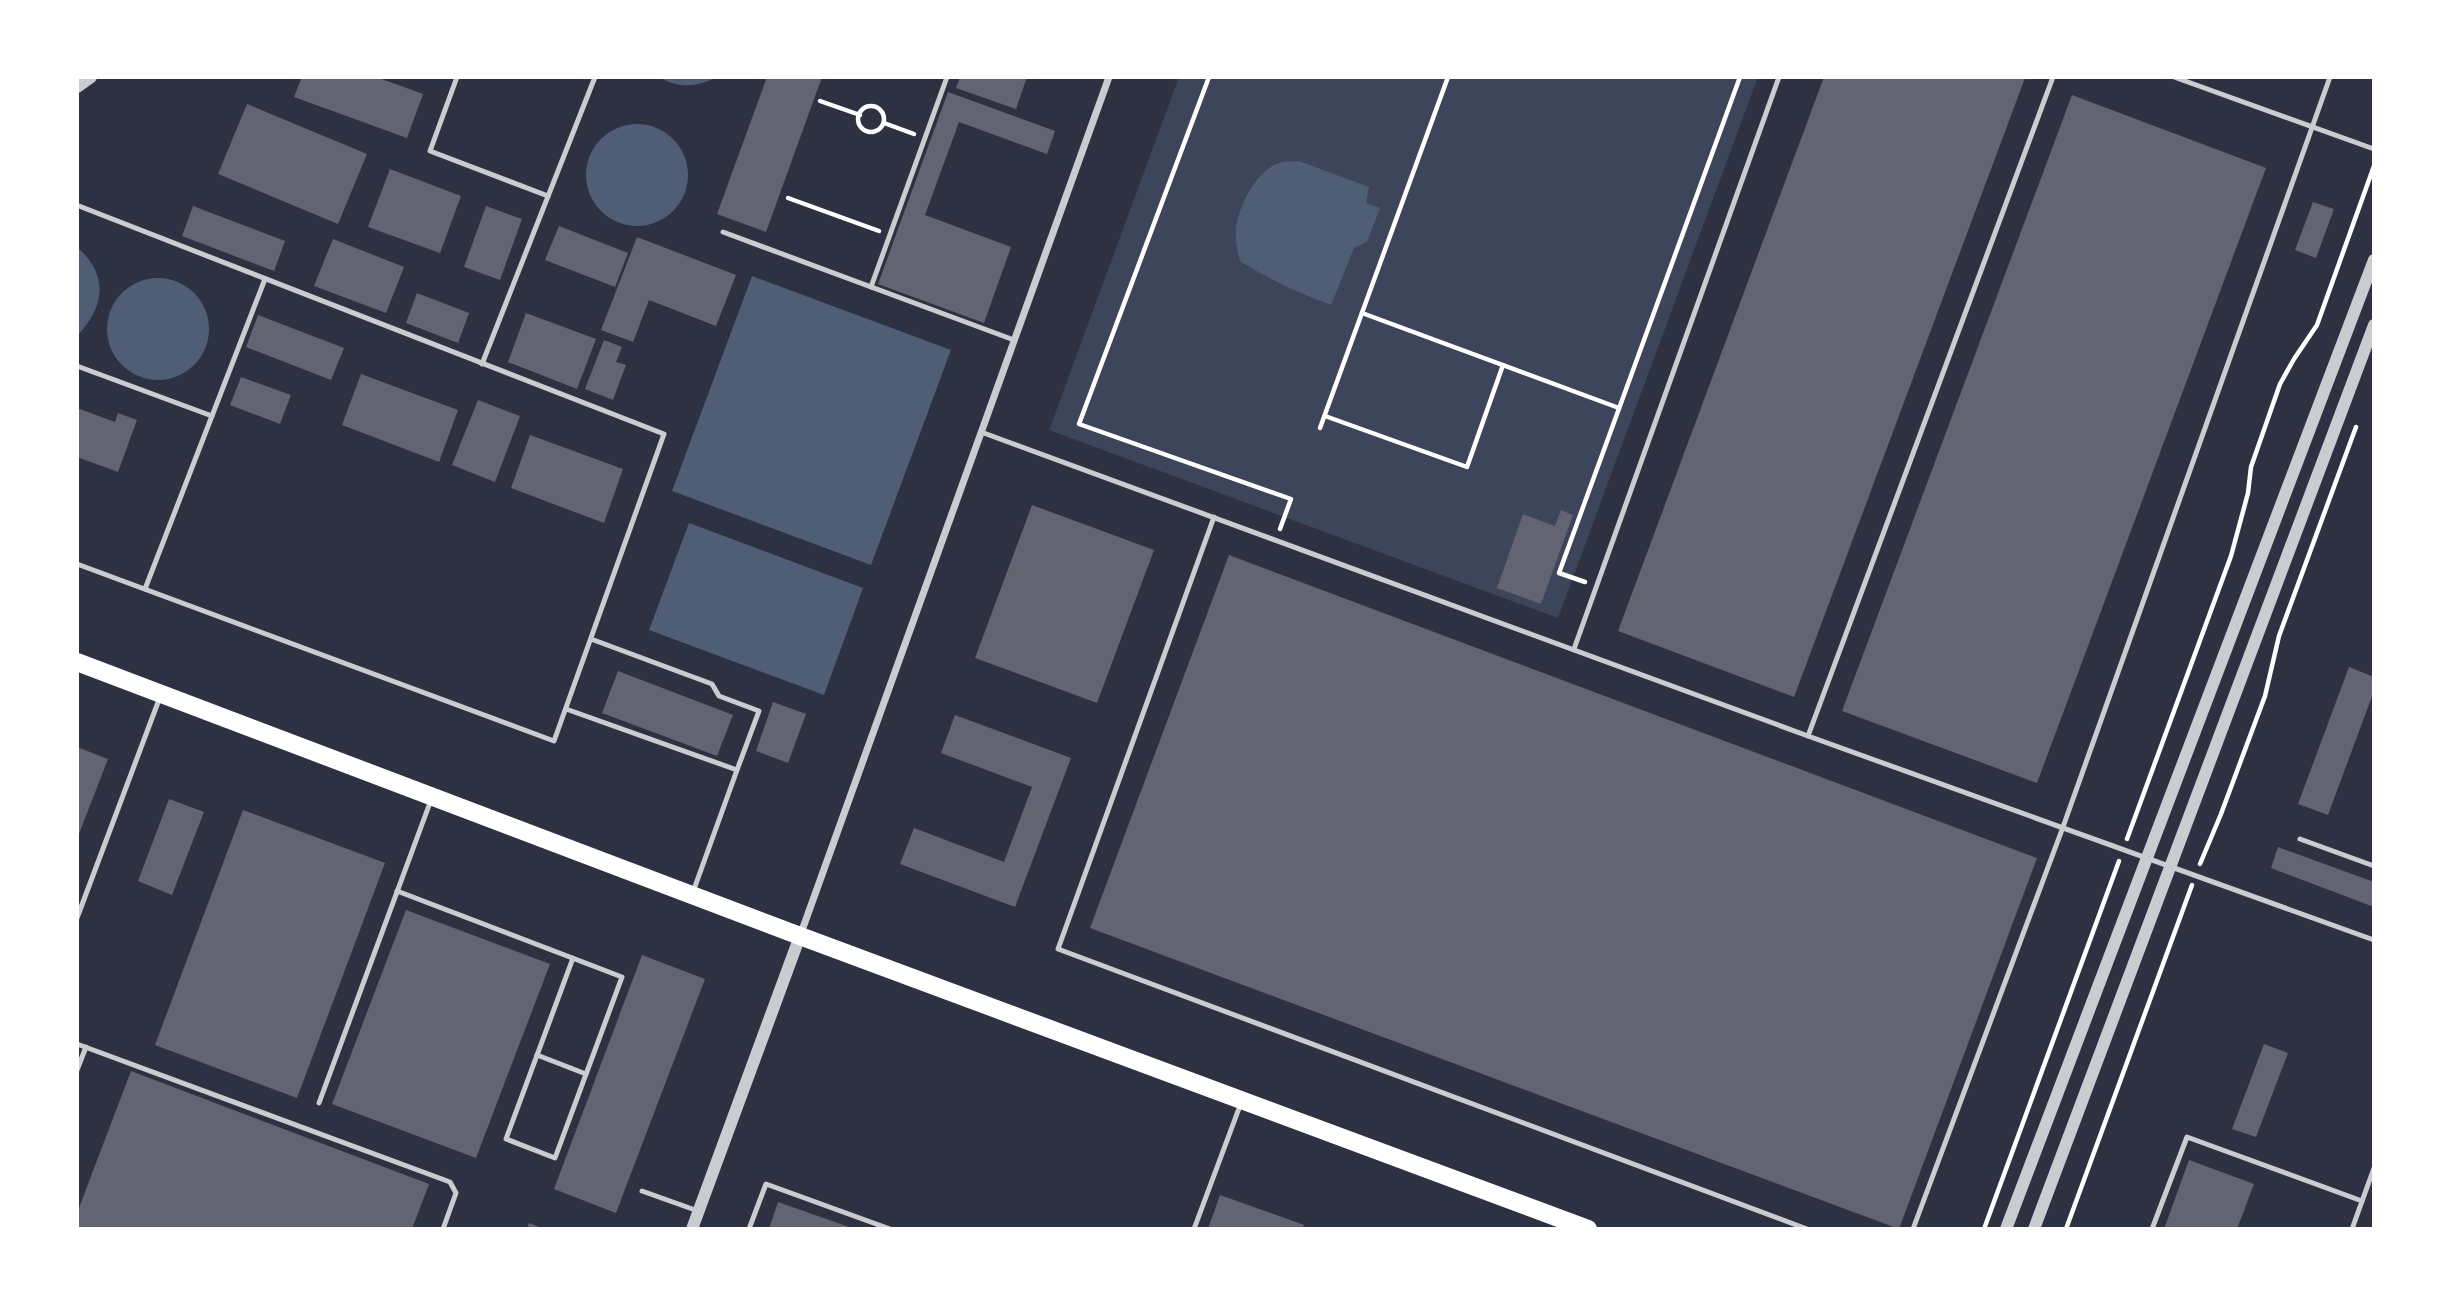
<svg xmlns="http://www.w3.org/2000/svg" width="2451" height="1306" viewBox="0 0 2451 1306" font-family="'Roboto Condensed',sans-serif">
  <style>
    .green { fill: #3c4559 }
    .water { fill: #4f5d75 }
    .building { fill: #626471 }
    .lines { fill: none; stroke-linecap: round; stroke-linejoin: round }
    .path { stroke: #fff; stroke-width: 4.5 }
    .service { stroke: #caccd0; stroke-width: 5 }
    .minor { stroke: #caccd0; stroke-width: 7 }
    .tertiary { stroke: #caccd0; stroke-width: 12 }
    .primary { stroke: #fff; stroke-width: 18 }
  </style>
  <rect width="100%" height="100%" fill="#2d3142"/>
  <!-- green -->
  <polygon class="green" points="1179,77 1758,77 1558,618 1049,430"/>
  <!-- water -->
  <g class="water">
    <path d="M659,77H717C697,87 680,89 659,77Z"/>
    <circle cx="637" cy="175" r="51"/>
    <path d="M1299,161L1369,187L1366,203L1380,208L1367,242L1354,248L1331,305C1299,293 1270,280 1240,261C1237,250 1235,240 1236,228C1239,205 1257,168 1282,162C1287,161 1293,162 1299,161Z"/>
    <path d="M77,247C109,275 105,307 77,336Z"/>
    <polygon points="752,276 951,350 871,565 672,491"/>
    <circle cx="158" cy="329" r="51"/>
    <polygon points="689,523 863,588 824,695 649,630"/>
  </g>
  <!-- building -->
  <g class="building">
    <polygon points="302,77 376,77 423,94 407,138 294,97"/>
    <polygon points="767,77 822,77 766,232 717,214"/>
    <polygon points="960,77 1027,77 1016,109 956,88"/>
    <polygon points="1824,77 2025,78 1794,697 1618,631"/>
    <polygon points="948,92 1055,131 1047,154 959,122 925,215 1011,247 984,323 878,284"/>
    <polygon points="2072,95 2266,168 2037,783 1842,711"/>
    <polygon points="247,104 367,154 338,224 218,174"/>
    <polygon points="390,169 461,196 440,253 368,227"/>
    <polygon points="2313,202 2334,209 2316,258 2295,250"/>
    <polygon points="193,206 285,241 274,271 182,236"/>
    <polygon points="486,206 522,219 500,280 464,267"/>
    <polygon points="559,226 628,253 615,287 545,260"/>
    <polygon points="637,237 736,275 716,326 649,300 633,342 601,330"/>
    <polygon points="333,239 404,267 386,313 314,286"/>
    <polygon points="417,293 469,313 458,343 406,323"/>
    <polygon points="526,313 596,339 577,389 508,362"/>
    <polygon points="258,315 344,348 331,380 246,347"/>
    <polygon points="604,340 622,347 616,362 626,365 613,400 585,389"/>
    <polygon points="361,374 458,410 439,462 342,425"/>
    <polygon points="241,377 291,395 280,424 230,405"/>
    <polygon points="478,400 520,416 495,482 452,465"/>
    <polygon points="77,408 115,422 118,413 137,420 118,472 77,457"/>
    <polygon points="530,435 623,469 604,523 511,488"/>
    <polygon points="1032,505 1154,550 1097,703 975,658"/>
    <polygon points="1561,510 1573,515 1541,604 1497,588 1523,514 1555,526"/>
    <polygon points="1229,555 2037,858 1899,1229 1090,928"/>
    <polygon points="2349,667 2374,677 2374,691 2328,815 2298,804"/>
    <polygon points="618,671 733,715 717,756 602,713"/>
    <polygon points="773,702 806,714 788,763 756,751"/>
    <polygon points="955,715 1071,758 1015,907 900,864 914,828 1004,862 1032,787 941,753"/>
    <polygon points="77,747 108,759 77,839"/>
    <polygon points="169,799 204,812 172,895 138,881"/>
    <polygon points="243,810 385,863 297,1098 155,1045"/>
    <polygon points="2278,847 2374,882 2374,907 2271,868"/>
    <polygon points="406,910 550,964 476,1158 332,1104"/>
    <polygon points="642,955 705,979 616,1213 554,1189"/>
    <polygon points="2264,1044 2288,1053 2256,1137 2232,1129"/>
    <polygon points="131,1071 429,1184 412,1229 77,1229 77,1213"/>
    <polygon points="2189,1160 2254,1184 2237,1229 2164,1229"/>
    <polygon points="1220,1195 1304,1225 1302,1229 1208,1229"/>
    <polygon points="778,1202 855,1229 769,1229"/>
    <polygon points="529,1223 544,1229 527,1229"/>
  </g>
  <g class="lines">
    <!-- path -->
    <g class="path">
      <polyline points="1209,77 1079,424 1291,499 1280,529"/>
      <polyline points="820,101 860,115"/>
      <circle cx="871" cy="119" r="13"/>
      <polyline points="884,123 914,134"/>
      <polyline points="788,198 879,231"/>
      <polyline points="1362,313 1619,408"/>
      <polyline points="1325,416 1467,467 1503,365"/>
      <polyline points="1320,428 1448,77"/>
      <polyline points="1585,582 1559,573 1740,77"/>
      <polyline points="2127,839 2231,556 2248,493 2251,467 2280,384 2294,359 2317,325 2374,166"/>
      <polyline points="2200,864 2221,814 2265,696 2279,636 2356,427"/>
      <polyline points="1984,1229 2119,861"/>
      <polyline points="2066,1229 2192,885"/>
    </g>
    <!-- service -->
    <g class="service">
      <polyline points="457,77 430,151 548,196"/>
      <polyline points="2174,77 2374,149"/>
      <polyline points="723,232 1014,340"/>
      <polyline points="871,287 947,77"/>
      <polyline points="482,364 595,77"/>
      <polyline points="77,366 212,416"/>
      <polyline points="981,432 1808,736 2374,940"/>
      <polyline points="1214,517 1058,949 1807,1229"/>
      <polyline points="77,564 554,741 664,434 79,206"/>
      <polyline points="145,589 265,279"/>
      <polyline points="591,639 712,684 719,696 759,711 737,770"/>
      <polyline points="1574,649 1779,77"/>
      <polyline points="566,709 737,770 693,892"/>
      <polyline points="1808,736 2053,77"/>
      <polyline points="2300,839 2374,866"/>
      <polyline points="397,891 622,977 555,1158 506,1139 573,958"/>
      <polyline points="77,918 160,697"/>
      <polyline points="77,1044 450,1182 456,1193 443,1229"/>
      <polyline points="537,1055 586,1074"/>
      <polyline points="77,1070 86,1047"/>
      <polyline points="319,1103 431,800"/>
      <polyline points="642,1191 698,1211"/>
      <polyline points="749,1229 766,1184 890,1229"/>
      <polyline points="1194,1229 1241,1103"/>
      <polyline points="1913,1229 2063,827 2330,77"/>
      <polyline points="2152,1229 2187,1137 2362,1201"/>
      <polyline points="2352,1229 2374,1168"/>
    </g>
    <!-- minor -->
    <polyline class="minor" points="800,936 1109,77"/>
    <!-- tertiary -->
    <g class="tertiary">
      <polyline points="77,87 91,77"/>
      <polyline points="692,1229 800,936"/>
      <polyline points="2006,1229 2374,260"/>
      <polyline points="2034,1229 2374,325"/>
    </g>
    <!-- primary -->
    <polyline class="primary" points="77,662 800,936 1588,1229"/>
  </g>
  <!-- border -->
  <rect width="2451" height="1306" fill="none" stroke="#ffffff" stroke-width="158"/>
</svg>
